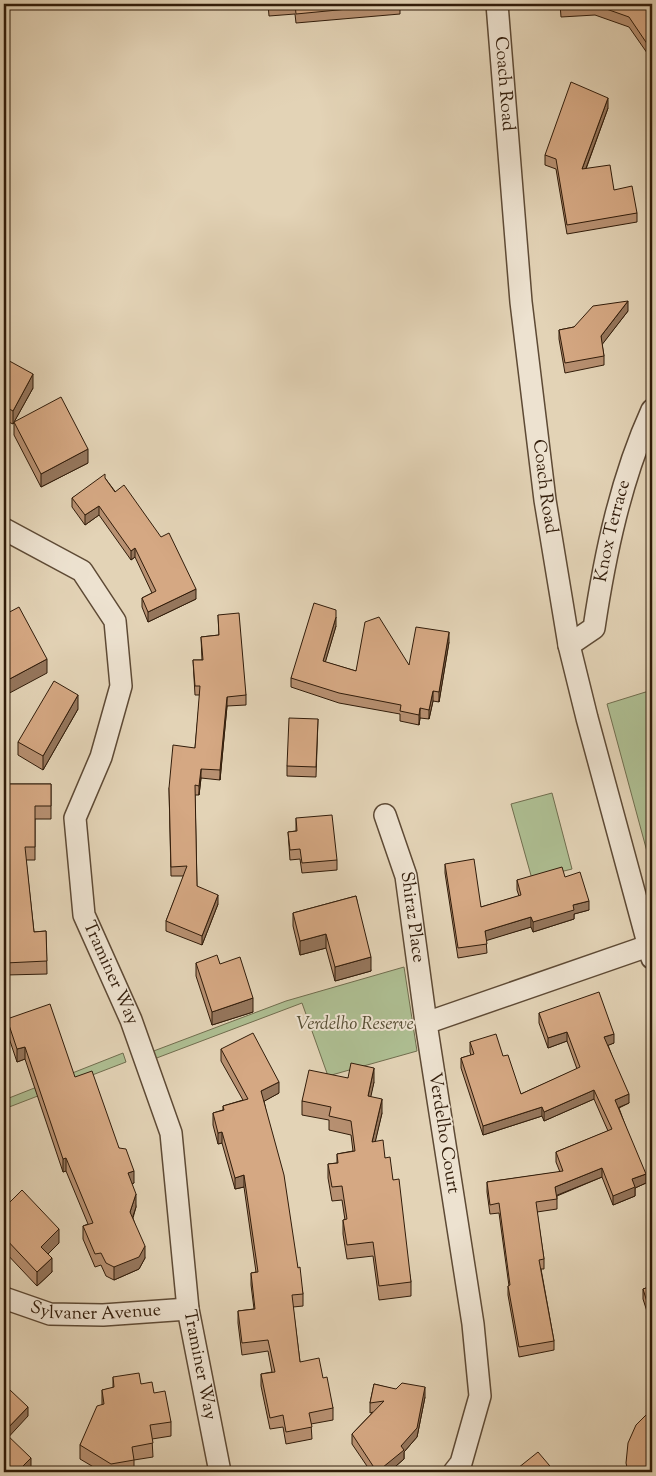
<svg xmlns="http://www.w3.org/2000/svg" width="656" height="1476" viewBox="0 0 656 1476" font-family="'Sorts Mill Goudy',serif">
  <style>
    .park { fill: #aebe92; stroke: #706d4e }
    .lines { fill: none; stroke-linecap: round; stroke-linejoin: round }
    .minor-casing { stroke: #5e4a35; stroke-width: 24 }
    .minor { stroke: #ede2d0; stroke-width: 21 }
    .wall { fill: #b79071; stroke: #311c0a }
    .shaded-wall { fill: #95765c; stroke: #311c0a }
    .building { fill: #d5a883; stroke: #311c0a }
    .labels { text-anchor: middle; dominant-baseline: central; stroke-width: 4; stroke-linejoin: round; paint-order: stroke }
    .street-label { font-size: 18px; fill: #311c0a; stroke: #ede2d0 }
    .park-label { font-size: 18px; font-style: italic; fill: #564d33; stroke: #ede2d0 }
  </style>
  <rect width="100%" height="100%" fill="#e3d3b6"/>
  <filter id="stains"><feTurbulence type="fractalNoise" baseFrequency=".004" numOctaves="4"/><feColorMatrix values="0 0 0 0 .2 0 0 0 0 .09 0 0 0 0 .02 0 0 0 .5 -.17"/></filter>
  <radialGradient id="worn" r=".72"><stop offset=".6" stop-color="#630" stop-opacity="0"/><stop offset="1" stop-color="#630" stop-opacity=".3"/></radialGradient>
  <!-- park -->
  <g class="park">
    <polygon points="652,690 652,870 607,704"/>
    <polygon points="552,793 572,869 532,879 511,804"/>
    <polygon points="404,967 417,1051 328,1076 302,1003 154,1059 151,1052 286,1001"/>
    <polygon points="123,1053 126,1062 4,1109 4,1100"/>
  </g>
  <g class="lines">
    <defs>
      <g id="minor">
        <path id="s1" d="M497,4L521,302L545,500L569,645L587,718L652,958"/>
        <path id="s2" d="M4,529L82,571L115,621L121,686L101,757L75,818L84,915L131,1020L171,1133L188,1309L220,1472"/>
        <path id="s3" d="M569,645L594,628C605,554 621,478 652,410"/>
        <path id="s4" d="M385,815L406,876L426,1023"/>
        <path id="s5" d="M4,1298L50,1314L103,1315L188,1309"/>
        <polyline points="454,1472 461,1463 480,1396 473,1324 426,1023 648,946"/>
      </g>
    </defs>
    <!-- minor casing -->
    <use href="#minor" class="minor-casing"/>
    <!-- minor -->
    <use href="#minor" class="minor"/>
  </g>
  <!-- wall -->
  <g class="wall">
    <polygon points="268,4 400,4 400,14 296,23 295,14 269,16"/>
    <polygon points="560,4 652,4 652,60 629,27 595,15 561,17"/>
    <polygon points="608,108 586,169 614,190 637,213 637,222 567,234 556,169 545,165 545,155"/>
    <polygon points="628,311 602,344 604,356 604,365 565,373 559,339 559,330 574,327"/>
    <polygon points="4,358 33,388 14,422 88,463 41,487 14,435 14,422 13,424 4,420"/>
    <polygon points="105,478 196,599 148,622 142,607 142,598 152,593 135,557 131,560 99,515 85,525 72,507 72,498"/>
    <polygon points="218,615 246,695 246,705 227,706 220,780 201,778 199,795 195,795 197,886 218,904 202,945 166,931 166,921 184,876 171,876 169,788 195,748 200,695 195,695 193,660 202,660 201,637 219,635"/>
    <polygon points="336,626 325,662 356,671 409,665 449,642 439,702 433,701 429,719 420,718 419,725 400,721 400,714 339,703 291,687 291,678"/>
    <polygon points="78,709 43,770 18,755 18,742"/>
    <polygon points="318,719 316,777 287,776 287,766"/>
    <polygon points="4,784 51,784 51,819 35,819 35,860 26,860 34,932 46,931 47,974 6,975 6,1012 4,1012"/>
    <polygon points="296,818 337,860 337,870 302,873 300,859 290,860 288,832 296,831"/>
    <polygon points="445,864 481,907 519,896 517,890 517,880 565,877 589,910 574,914 574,919 533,932 531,927 486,940 487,953 458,958 445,873"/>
    <polygon points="356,896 371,971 335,981 326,948 300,955 293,926 293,913"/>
    <polygon points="196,963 220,964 253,1012 212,1025 196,976"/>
    <polygon points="539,1013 614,1043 608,1045 629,1103 619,1108 646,1183 635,1188 635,1196 613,1205 602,1177 557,1196 557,1209 537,1212 544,1259 544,1269 541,1269 554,1341 554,1350 519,1357 508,1295 508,1286 509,1286 499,1213 490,1214 487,1192 487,1182 560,1172 556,1162 556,1152 608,1131 594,1099 544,1121 542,1116 483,1135 461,1068 461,1058 471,1055 470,1052 470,1042 503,1056 521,1094 577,1069 567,1041 548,1048 539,1023"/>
    <polygon points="7,1019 75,1077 119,1148 134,1183 132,1184 136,1207 133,1218 145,1258 139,1269 114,1280 106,1276 101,1265 95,1267 83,1239 83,1226 88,1224 66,1171 63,1172 25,1059 17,1062 7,1032"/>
    <polygon points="221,1049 279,1093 264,1101 303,1294 303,1306 293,1307 300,1362 323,1378 333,1408 333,1420 311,1424 312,1439 286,1444 283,1427 270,1429 261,1386 261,1374 272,1372 268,1351 242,1355 238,1323 238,1311 254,1309 251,1285 251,1273 256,1272 244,1187 235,1189 222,1143 218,1144 213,1125 213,1113 223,1110 223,1106 243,1100 221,1061"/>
    <polygon points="348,1078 374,1082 370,1097 382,1113 375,1141 385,1158 393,1180 411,1282 411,1296 379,1300 373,1256 347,1259 343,1234 343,1220 345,1220 342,1200 332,1201 328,1178 328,1164 337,1163 337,1154 353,1151 351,1135 329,1130 329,1120 302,1115 302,1101"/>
    <polygon points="4,1208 59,1243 48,1254 52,1272 37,1286 4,1251"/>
    <polygon points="652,1257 652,1279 648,1268 648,1259"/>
    <polygon points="652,1286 652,1327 643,1299 643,1289"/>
    <polygon points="113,1377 141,1384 154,1393 171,1422 171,1436 152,1439 153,1457 134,1460 134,1472 102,1472 80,1459 80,1445 102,1405 102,1390 113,1388"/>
    <polygon points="374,1384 425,1397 417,1437 404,1452 404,1459 389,1472 371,1472 352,1444 352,1434 373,1412 370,1413 370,1403"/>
  </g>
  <!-- shaded-wall -->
  <g class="shaded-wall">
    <polygon points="608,98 608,108 582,179 582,169"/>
    <polygon points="628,301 628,311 601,346 601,336"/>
    <polygon points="33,374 33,388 13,424 13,411"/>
    <polygon points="88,449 88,463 41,487 41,474"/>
    <polygon points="99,506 99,515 85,525 85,515"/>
    <polygon points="135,548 135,557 131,560 131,551"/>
    <polygon points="196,589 196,599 148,622 148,612"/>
    <polygon points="336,617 336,626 323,670 323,661"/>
    <polygon points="449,632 449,642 439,702 439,692"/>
    <polygon points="47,659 47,673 4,696 4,682"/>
    <polygon points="433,691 433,701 429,719 429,710"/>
    <polygon points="78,695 78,709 43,770 43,756"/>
    <polygon points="227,697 227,706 220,780 220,770"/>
    <polygon points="420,708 420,718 419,725 419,715"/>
    <polygon points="201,769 201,778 199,795 199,786"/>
    <polygon points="218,895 218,904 202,945 202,936"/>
    <polygon points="589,901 589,910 574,914 574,919 533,932 533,922 573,905"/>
    <polygon points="531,917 531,927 485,941 485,931"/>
    <polygon points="326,934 326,948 300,955 300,941"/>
    <polygon points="371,957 371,971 335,981 335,967"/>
    <polygon points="253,998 253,1012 212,1025 212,1012"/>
    <polygon points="567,1032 567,1041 548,1048 548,1038"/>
    <polygon points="614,1034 614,1043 604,1047 604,1037"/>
    <polygon points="25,1047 25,1059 17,1062 17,1049"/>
    <polygon points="374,1068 374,1082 368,1110 368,1096"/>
    <polygon points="279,1082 279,1093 261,1103 261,1091"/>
    <polygon points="594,1090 594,1099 544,1121 544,1112"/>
    <polygon points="629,1094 629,1103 615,1109 615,1100"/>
    <polygon points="382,1099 382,1113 372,1156 372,1142"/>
    <polygon points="542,1107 542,1116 483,1135 483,1126"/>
    <polygon points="222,1132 222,1143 218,1144 218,1133"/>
    <polygon points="66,1158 66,1171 63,1172 63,1159"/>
    <polygon points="602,1168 602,1177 555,1196 555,1187"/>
    <polygon points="134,1171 134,1183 128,1185 128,1173"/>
    <polygon points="646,1174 646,1183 635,1188 635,1196 613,1205 613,1196 632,1179"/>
    <polygon points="244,1175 244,1187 235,1189 235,1178"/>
    <polygon points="136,1194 136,1207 130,1225 130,1212"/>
    <polygon points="59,1229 59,1243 41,1261 41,1247"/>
    <polygon points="145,1246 145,1258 139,1269 114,1280 114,1267"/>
    <polygon points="52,1258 52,1272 37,1286 37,1272"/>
    <polygon points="425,1387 425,1397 417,1437 404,1452 404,1459 389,1472 377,1472 401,1446"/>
    <polygon points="28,1407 28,1416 4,1442 4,1432"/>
    <polygon points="31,1458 31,1467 26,1472 22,1467"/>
  </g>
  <!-- building -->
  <g class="building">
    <polygon points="269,4 400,4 296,14 295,4 269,7"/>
    <polygon points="561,4 652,4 652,51 629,17 595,5 561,8"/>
    <polygon points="571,82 608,98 582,169 610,165 614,190 632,186 637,213 567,225 556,159 545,155"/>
    <polygon points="628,301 601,336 604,356 565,363 559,330 574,327 593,306"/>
    <polygon points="4,358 33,374 13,411 4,406"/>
    <polygon points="61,397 88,449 41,474 14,422"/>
    <polygon points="105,474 105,478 115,492 124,485 161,537 169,533 196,589 148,612 142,598 156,591 135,548 131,551 99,506 85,515 72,498"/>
    <polygon points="314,603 336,610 336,617 323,661 356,671 365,622 379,617 409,665 416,627 449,632 439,692 433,691 429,710 420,708 419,715 400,711 401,705 339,693 291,678"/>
    <polygon points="19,607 47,659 4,682 4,615"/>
    <polygon points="239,613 246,695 227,697 220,770 201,769 199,786 195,785 197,886 218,895 202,936 166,921 187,866 171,867 169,788 173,745 195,748 200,686 195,686 193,660 203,660 201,637 219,635 218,615"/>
    <polygon points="54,681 78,695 43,756 18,742"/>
    <polygon points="289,718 318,719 316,767 287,766"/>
    <polygon points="4,784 51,784 51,806 35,806 35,847 25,847 34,932 46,931 47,961 5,963 6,999 4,999"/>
    <polygon points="332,815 337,860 302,863 300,849 290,850 288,832 297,831 296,818"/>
    <polygon points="474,859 481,907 521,895 517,880 562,867 565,877 580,872 589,901 573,905 574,910 533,922 531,917 485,931 487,944 458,948 445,864"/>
    <polygon points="356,896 371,957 335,967 326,934 300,941 293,913"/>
    <polygon points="217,955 220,964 240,957 253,998 212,1012 196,963"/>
    <polygon points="599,992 614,1034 604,1037 629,1094 615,1100 646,1174 632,1179 635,1187 613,1196 602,1168 555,1187 557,1199 536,1202 544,1259 539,1260 554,1341 519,1347 508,1286 510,1285 499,1203 490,1205 487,1182 563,1171 556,1152 612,1129 594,1090 544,1112 542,1107 483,1126 461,1058 474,1054 470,1042 496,1034 503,1056 508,1055 521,1094 580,1067 567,1032 548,1038 539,1013"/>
    <polygon points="50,1004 75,1077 92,1071 119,1148 126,1149 134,1171 128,1173 136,1194 130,1212 145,1246 139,1257 114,1267 106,1263 101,1253 95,1254 83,1226 93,1223 66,1158 63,1159 25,1047 17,1049 7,1019"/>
    <polygon points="253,1033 279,1082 261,1091 284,1175 298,1268 300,1267 303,1294 292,1295 300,1362 319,1358 323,1378 327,1377 333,1408 309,1413 312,1427 286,1432 283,1415 270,1418 261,1374 275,1372 268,1340 242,1343 238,1311 255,1309 251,1273 258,1272 244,1175 235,1178 222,1132 218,1133 213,1113 224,1110 223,1106 248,1099 221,1049"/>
    <polygon points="351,1063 374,1068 368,1096 382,1099 372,1142 383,1140 385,1158 390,1157 393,1180 399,1179 411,1282 379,1286 373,1242 347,1245 343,1220 347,1219 342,1186 332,1187 328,1164 338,1163 337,1154 355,1151 351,1121 329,1116 331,1107 302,1101 309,1070 348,1078"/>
    <polygon points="22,1190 59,1229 41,1247 52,1258 37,1272 4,1237 4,1208"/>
    <polygon points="652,1257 652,1270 648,1259"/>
    <polygon points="652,1286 652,1318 643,1289"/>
    <polygon points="139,1373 141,1384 152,1382 154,1393 165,1391 171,1422 150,1425 153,1443 132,1447 134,1460 111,1464 80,1445 97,1406 104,1404 102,1390 114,1387 113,1377"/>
    <polygon points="402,1383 425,1387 417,1428 401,1446 404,1450 377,1472 352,1434 384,1401 370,1403 374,1384 396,1389"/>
    <polygon points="10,1390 28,1407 4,1432 31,1458 22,1467 28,1472 4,1472 4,1396"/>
    <polygon points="652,1409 652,1472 628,1472 626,1463 628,1443 636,1425"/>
    <polygon points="538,1452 555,1472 513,1472"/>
  </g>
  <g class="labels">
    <!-- street labels -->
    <g class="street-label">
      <text stroke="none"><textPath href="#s1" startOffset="80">Coach Road</textPath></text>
      <text stroke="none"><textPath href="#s1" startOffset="485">Coach Road</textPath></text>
      <text stroke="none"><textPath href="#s3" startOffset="129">Knox Terrace</textPath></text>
      <text stroke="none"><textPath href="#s4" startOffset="106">Shiraz Place</textPath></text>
      <text stroke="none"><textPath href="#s2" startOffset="515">Traminer Way</textPath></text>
      <text transform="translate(443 1133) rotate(81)">Verdelho Court</text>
      <text stroke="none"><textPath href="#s5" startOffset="94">Sylvaner Avenue</textPath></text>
      <text stroke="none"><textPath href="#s2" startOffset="920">Traminer Way</textPath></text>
    </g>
    <!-- park labels -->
    <g class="park-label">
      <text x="355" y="1025">Verdelho Reserve</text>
    </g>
  </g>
  <!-- margin -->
  <rect width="656" height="1476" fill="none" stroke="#e3d3b6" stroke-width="20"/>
  <rect x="5" y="5" width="646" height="1466" fill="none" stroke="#311c0a" stroke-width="2.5"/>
  <rect x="10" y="10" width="636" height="1456" fill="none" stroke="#311c0a"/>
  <rect width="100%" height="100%" filter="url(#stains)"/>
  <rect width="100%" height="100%" fill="url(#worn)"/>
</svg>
